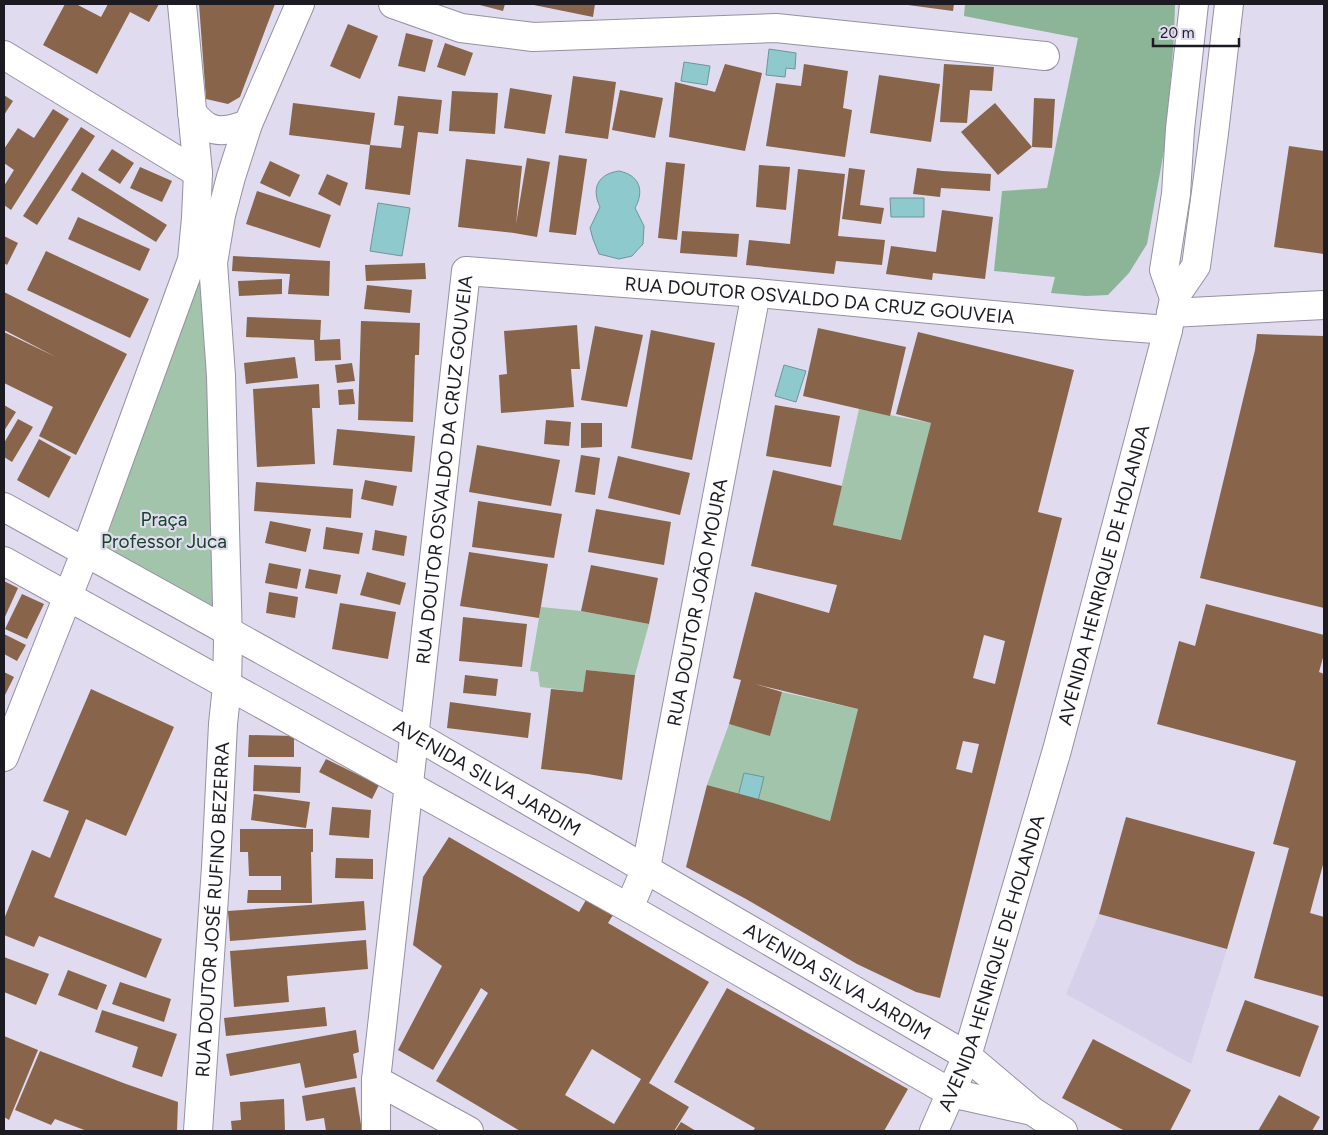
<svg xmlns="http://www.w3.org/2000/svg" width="1328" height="1135" viewBox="0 0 1328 1135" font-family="Figtree,sans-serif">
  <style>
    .built { fill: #d7d0eb }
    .green { fill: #a1c4aa }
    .forest { fill: #8cb497 }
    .water { fill: #8ec9ce; stroke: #6c959a }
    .building { fill: #88644a; fill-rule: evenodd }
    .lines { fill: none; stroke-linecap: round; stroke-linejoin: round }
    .minor-casing { stroke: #9590a2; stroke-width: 30 }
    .major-casing { stroke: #9590a2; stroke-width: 30 }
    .minor { stroke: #fff; stroke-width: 28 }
    .major { stroke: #fff; stroke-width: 28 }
    .labels { text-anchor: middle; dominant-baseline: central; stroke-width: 4.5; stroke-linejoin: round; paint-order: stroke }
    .street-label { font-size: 19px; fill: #1d1b22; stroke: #e0dbef }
    .park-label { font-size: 19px; fill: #144427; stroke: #e0dbef }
  </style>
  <rect width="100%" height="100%" fill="#e0dbef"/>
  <!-- built -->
  <polygon class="built" points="1099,914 1227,949 1191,1064 1066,994"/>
  <!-- green -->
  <g class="green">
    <polygon points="193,279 204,279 218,618 101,555"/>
    <polygon points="859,409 931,423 902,540 833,525"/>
    <polygon points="541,607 581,611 649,624 635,675 586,670 583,692 540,687 538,672 530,671"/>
    <polygon points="782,692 858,709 830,821 707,785 729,724 770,735"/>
  </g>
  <!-- forest -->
  <polygon class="forest" points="965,4 1175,4 1174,37 1166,140 1147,244 1129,273 1108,295 1086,296 1051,293 1055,277 994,271 1002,191 1047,188 1078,38 964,16"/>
  <!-- water -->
  <g class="water">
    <polygon points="769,49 796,53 795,69 786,68 785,77 766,75"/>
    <polygon points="684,62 710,66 707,85 681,81"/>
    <path d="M619,171C639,175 645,190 635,208L644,226L643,244L632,256L619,259L599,254L593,239L590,228L600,207C591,188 598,174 619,171Z"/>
    <polygon points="890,198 924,198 924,217 891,217"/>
    <polygon points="378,203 410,208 402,256 370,251"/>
    <polygon points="784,365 806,371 796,402 775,396"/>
    <polygon points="744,773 764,777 755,813 735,808"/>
  </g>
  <!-- building -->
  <g class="building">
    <polygon points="65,4 76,4 101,17 108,4 159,4 149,22 130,12 97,74 43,45"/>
    <polygon points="199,4 275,4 240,97 228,104 206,99"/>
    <polygon points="476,4 505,4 503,11"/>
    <polygon points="529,4 595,4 593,17"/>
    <polygon points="908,4 954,4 953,11 908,5"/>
    <polygon points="348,24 378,36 360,79 330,66"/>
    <polygon points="406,33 433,40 425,72 398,66"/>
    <polygon points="445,43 473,53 465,76 437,67"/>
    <polygon points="725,64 762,73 745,151 669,137 675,82 715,92"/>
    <polygon points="804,64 848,71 843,108 852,110 845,157 766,146 776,83 801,86"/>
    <polygon points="944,64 994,67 992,91 970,90 967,123 940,122"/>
    <polygon points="879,75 940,84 931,142 870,133"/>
    <polygon points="573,76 616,82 608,139 565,133"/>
    <polygon points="510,88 552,95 545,134 504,128"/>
    <polygon points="620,90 663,98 655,138 612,130"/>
    <polygon points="452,91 498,93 495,134 449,131"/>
    <polygon points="4,95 13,101 4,115"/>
    <polygon points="398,96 442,100 438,134 418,132 410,195 365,189 370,145 401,148 404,126 394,125"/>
    <polygon points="1034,98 1055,99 1052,148 1032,147"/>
    <polygon points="293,103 375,113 370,145 289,135"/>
    <polygon points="995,103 1032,147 998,175 961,132"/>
    <polygon points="53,109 69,119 11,210 4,205 4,186 14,170 4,163 4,149 18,128 34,138"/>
    <polygon points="81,127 95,136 37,225 23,216"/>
    <polygon points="1289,146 1324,151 1324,254 1274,247"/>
    <polygon points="112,149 134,163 120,184 98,170"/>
    <polygon points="559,155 587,159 576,235 549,232"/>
    <polygon points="527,158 550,162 537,237 514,233 458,227 466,159 522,166 516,224"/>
    <polygon points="270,161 300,175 290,197 260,183"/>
    <polygon points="666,162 685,164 677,240 658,238"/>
    <polygon points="759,165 790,167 786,210 756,207"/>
    <polygon points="140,167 172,181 162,202 130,188"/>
    <polygon points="849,168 865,170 860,205 884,208 881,224 842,219"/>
    <polygon points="917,168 943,171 991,174 990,191 941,188 940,197 913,194"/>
    <polygon points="798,169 845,174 838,236 885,240 882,265 836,261 834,274 746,265 749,240 790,244"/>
    <polygon points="82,172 167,225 156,242 71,190"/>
    <polygon points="327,174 348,183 340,206 318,194"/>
    <polygon points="257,191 331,215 320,248 246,224"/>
    <polygon points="942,210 993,217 985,279 933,273 932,280 886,274 891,246 936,252"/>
    <polygon points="78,217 150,249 140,271 68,239"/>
    <polygon points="682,231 739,234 737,257 680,253"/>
    <polygon points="4,236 18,243 7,265 4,263"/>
    <polygon points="46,251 149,299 130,338 27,290"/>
    <polygon points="233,256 330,261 329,296 288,294 290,274 232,271"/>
    <polygon points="425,263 426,279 366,281 365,265"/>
    <polygon points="282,279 282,294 239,296 238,281"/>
    <polygon points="367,285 412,290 410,313 364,309"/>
    <polygon points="4,292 127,354 76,455 39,436 53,407 4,383 4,332 56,357 4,330"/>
    <polygon points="247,317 321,320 320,340 340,339 341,360 315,361 314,340 246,337"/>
    <polygon points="361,321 420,323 419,355 415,355 413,422 358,420"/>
    <polygon points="577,325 580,369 571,369 574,407 501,413 499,375 507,374 504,331"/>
    <polygon points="595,326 643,335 627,407 581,400"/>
    <polygon points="818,328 906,347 890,416 803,396"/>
    <polygon points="651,330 715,343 692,460 631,448"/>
    <path d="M918,332L1074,370L1038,512L1062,518L940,998L916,992L857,964L746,899L686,867L707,785L773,803L830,821L858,709L755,684L782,692L770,736L729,724L741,680L733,678L755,592L829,613L837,585L751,566L773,470L842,486L833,525L901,540L931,423L896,414ZM984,635L1005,641L995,684L973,678ZM963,741L979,744L972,773L956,769Z"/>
    <polygon points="1257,334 1324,336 1324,608 1200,578 1255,350"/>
    <polygon points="295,357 298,378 246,384 244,363"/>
    <polygon points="352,363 355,381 337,383 335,365"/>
    <polygon points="319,384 320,408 312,408 315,464 257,467 253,389"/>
    <polygon points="353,389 355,404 339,405 338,390"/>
    <polygon points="4,405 16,412 4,431"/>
    <polygon points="775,405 840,416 831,467 766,456"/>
    <polygon points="18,419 33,427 12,462 4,457 4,443"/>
    <polygon points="546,420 571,422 569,446 544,444"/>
    <polygon points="581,423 602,423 602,447 581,448"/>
    <polygon points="337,429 415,436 412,472 333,465"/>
    <polygon points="39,439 71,457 49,498 17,480"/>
    <polygon points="477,445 560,460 551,506 469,492"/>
    <polygon points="581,455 600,458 595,495 575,492"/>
    <polygon points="618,456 690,473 680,515 608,498"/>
    <polygon points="365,480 397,486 393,506 361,499"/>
    <polygon points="256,482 353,489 351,518 254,511"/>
    <polygon points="478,501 562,514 554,558 472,547"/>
    <polygon points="596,509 671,522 664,565 588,552"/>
    <polygon points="270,521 311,529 306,552 265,543"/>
    <polygon points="326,527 363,533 359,554 323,549"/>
    <polygon points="375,530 407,536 404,556 372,550"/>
    <polygon points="469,552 548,564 539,618 460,606"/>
    <polygon points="269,563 301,569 297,589 265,583"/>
    <polygon points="591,565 658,578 649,624 581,611"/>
    <polygon points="309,569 341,575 337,594 305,588"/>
    <polygon points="367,572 406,583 400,605 360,595"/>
    <polygon points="4,581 18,588 4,619"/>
    <polygon points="269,592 298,597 295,618 266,613"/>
    <polygon points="22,594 44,604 27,639 5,629"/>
    <polygon points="340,603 396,612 388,659 332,649"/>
    <polygon points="1206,604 1324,635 1324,654 1319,672 1324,674 1324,861 1310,913 1324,917 1324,997 1254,978 1289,848 1273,844 1296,761 1157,724 1179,641 1195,646"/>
    <polygon points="463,617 527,624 522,667 459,661"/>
    <polygon points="4,634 26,645 17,661 4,654"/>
    <polygon points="586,670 635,675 622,780 588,774 541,769 551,689 583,692"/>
    <polygon points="4,672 14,677 5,695 4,695"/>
    <polygon points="465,675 498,679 496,696 463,693"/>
    <polygon points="91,689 174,727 126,836 86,819 54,897 162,939 146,978 39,936 34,947 4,935 4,919 32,850 50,858 69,811 43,801"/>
    <polygon points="450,702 531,713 528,738 447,728"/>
    <polygon points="249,735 294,736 294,757 248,757"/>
    <polygon points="326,759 379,785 372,799 319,772"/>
    <polygon points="254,765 301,767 300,793 253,791"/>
    <polygon points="254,794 310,802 306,828 251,820"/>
    <polygon points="332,807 371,810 369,838 329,835"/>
    <polygon points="1126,817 1255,852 1227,949 1099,914"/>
    <polygon points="240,829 313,829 313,852 311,852 312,903 247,903 248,890 281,890 281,876 249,876 248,852 240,852"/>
    <path d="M449,837L579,912L586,900L613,915L608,923L709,982L649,1083L689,1107L674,1131H520L436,1081L488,993L481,988L433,1070L398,1050L442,966L413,945L423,877ZM592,1049L641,1079L614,1124L565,1095Z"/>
    <polygon points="336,858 373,859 373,879 335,878"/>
    <polygon points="364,901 366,930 230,941 228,911"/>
    <polygon points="366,940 368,969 287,976 289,1002 234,1007 230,951"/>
    <polygon points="4,957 49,974 36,1005 4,992"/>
    <polygon points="68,970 107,985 97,1010 58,995"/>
    <polygon points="120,982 171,999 164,1022 112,1004"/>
    <polygon points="727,988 908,1089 884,1131 753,1131 755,1128 674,1082"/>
    <polygon points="1245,1000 1319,1026 1300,1077 1226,1051"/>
    <polygon points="325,1007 327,1026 226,1036 224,1018"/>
    <polygon points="102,1010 177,1034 162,1077 132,1067 138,1047 95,1032"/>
    <polygon points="356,1030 359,1052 353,1054 357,1078 305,1088 300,1063 230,1076 226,1054"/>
    <polygon points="4,1036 38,1050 9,1120 4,1117"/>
    <polygon points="1093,1039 1191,1090 1170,1131 1125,1131 1062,1098"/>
    <polygon points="40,1051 126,1084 178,1102 177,1131 87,1131 55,1119 51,1125 15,1110"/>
    <polygon points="355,1087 362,1131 326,1131 324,1118 306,1121 302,1096"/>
    <polygon points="1279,1095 1320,1117 1312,1131 1258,1131"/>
    <polygon points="284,1099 285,1131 232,1131 231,1121 241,1120 240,1102"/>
    <polygon points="681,1122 696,1131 675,1131"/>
  </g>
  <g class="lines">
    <defs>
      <g id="minor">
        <polyline points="393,4 461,28 533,37 776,28 1045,56"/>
        <polyline points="4,55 198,173"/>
        <polyline points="1171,313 1324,305"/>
        <path id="s1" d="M629,908L646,868L756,293"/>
        <polyline points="967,1056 1032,1111 1063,1131"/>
        <polyline points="376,1080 469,1131"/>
        <polyline points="951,1093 1028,1110"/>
        <path id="s2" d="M376,1131V1080L466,271L756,293L1102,325L1168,330"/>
      </g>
      <g id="major">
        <path d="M192,113C197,118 202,124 208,127C221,134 235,128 248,124"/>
        <polyline points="1174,298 1196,266 1214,133 1229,4"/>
        <path id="s3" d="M4,507L415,735L967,1056"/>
        <polyline points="4,561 629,908 951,1093"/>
        <polyline points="4,757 85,553 192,260 196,218 198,173 182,4"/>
        <path id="s4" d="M198,1131L216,867L223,724L227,686L228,642L221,376L213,263L221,215L231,177L248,124L300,4"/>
        <path id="s5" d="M934,1131L967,1056L1057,750L1168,330L1174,298L1164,270L1176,194L1180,129L1194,4"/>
      </g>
    </defs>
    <!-- minor casing -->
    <use href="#minor" class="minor-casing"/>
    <!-- major casing -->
    <use href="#major" class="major-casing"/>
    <!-- minor -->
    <use href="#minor" class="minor"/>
    <!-- major -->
    <use href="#major" class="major"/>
  </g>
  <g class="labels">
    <!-- street labels -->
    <g class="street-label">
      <text stroke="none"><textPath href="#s2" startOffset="1220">RUA DOUTOR OSVALDO DA CRUZ GOUVEIA</textPath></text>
      <text stroke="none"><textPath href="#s2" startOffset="665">RUA DOUTOR OSVALDO DA CRUZ GOUVEIA</textPath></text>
      <text stroke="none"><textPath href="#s5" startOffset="582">AVENIDA HENRIQUE DE HOLANDA</textPath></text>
      <text stroke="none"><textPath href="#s1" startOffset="314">RUA DOUTOR JOÃO MOURA</textPath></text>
      <text stroke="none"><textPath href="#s3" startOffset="554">AVENIDA SILVA JARDIM</textPath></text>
      <text stroke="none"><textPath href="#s4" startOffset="222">RUA DOUTOR JOSÉ RUFINO BEZERRA</textPath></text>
      <text stroke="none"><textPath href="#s5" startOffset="178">AVENIDA HENRIQUE DE HOLANDA</textPath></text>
      <text stroke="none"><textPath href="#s3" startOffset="959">AVENIDA SILVA JARDIM</textPath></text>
    </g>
    <!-- park labels -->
    <g class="park-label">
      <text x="164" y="519">Praça<tspan x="164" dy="22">Professor Juca</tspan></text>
    </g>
  </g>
  <!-- border -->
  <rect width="1328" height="1135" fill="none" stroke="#1d1b22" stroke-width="10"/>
  <!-- scale -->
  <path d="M1153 38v8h86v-8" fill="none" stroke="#1d1b22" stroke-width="2.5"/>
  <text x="1160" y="38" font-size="15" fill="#1d1b22" stroke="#e0dbef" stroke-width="4" paint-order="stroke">20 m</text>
</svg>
